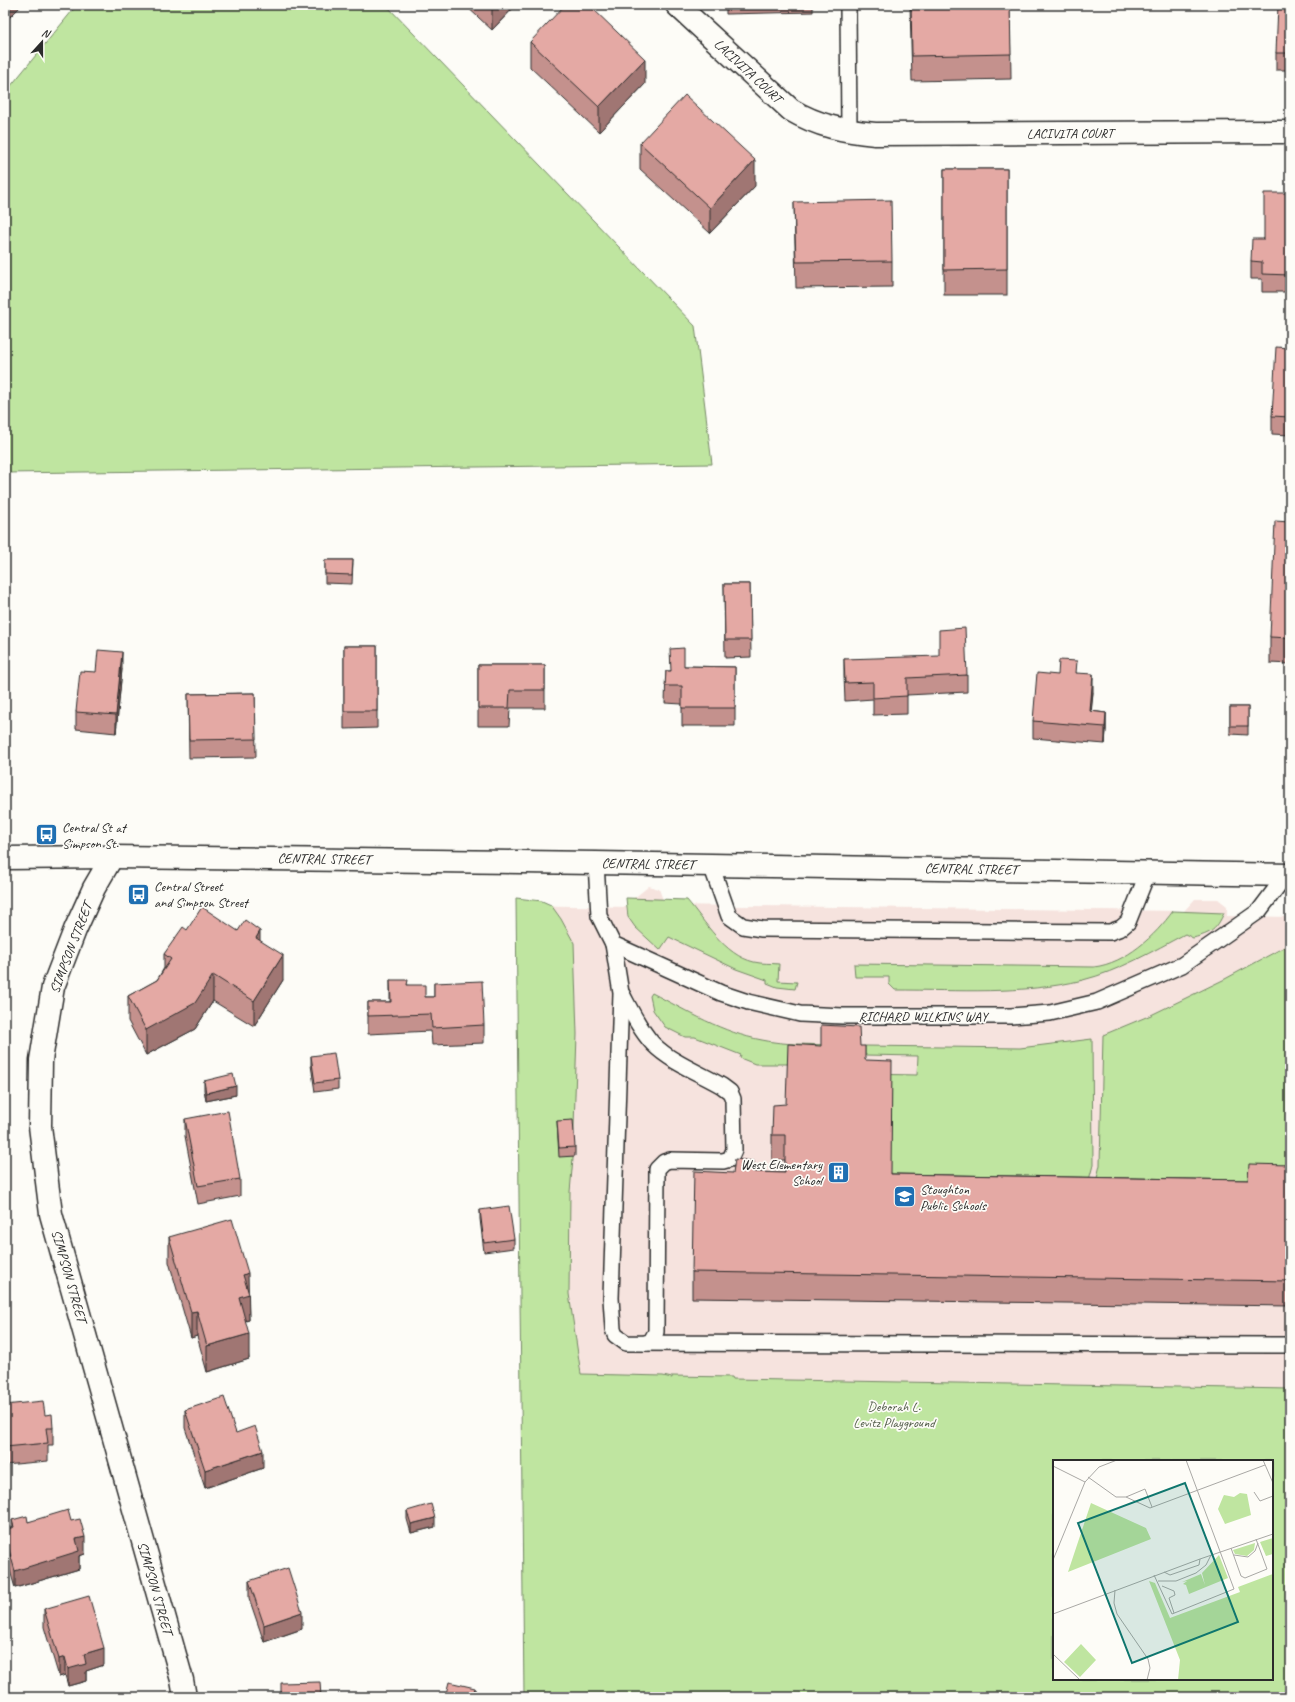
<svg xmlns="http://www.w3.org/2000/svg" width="1295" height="1702" viewBox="0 0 1295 1702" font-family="Caveat,sans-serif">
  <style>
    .built { fill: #f6e3de; fill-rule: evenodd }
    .green { fill: #bfe5a0; stroke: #758866; fill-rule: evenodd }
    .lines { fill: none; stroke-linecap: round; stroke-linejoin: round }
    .service-casing { stroke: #2b2b2b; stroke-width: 18 }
    .minor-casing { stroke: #2b2b2b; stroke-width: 25 }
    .secondary-casing { stroke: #2b2b2b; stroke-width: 25 }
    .service { stroke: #fdfcf7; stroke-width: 15 }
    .minor { stroke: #fdfcf7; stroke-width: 22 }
    .secondary { stroke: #fdfcf7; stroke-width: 22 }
    .wall { fill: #c4918d; stroke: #2b2b2b }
    .shaded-wall { fill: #a07673; stroke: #2b2b2b }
    .building { fill: #e4a9a4; stroke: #2b2b2b }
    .labels { text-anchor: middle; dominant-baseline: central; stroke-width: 3.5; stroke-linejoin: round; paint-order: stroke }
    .street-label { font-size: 14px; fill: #2b2b2b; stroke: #fdfcf7 }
    .poi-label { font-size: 14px; fill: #2b2b2b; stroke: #fdfcf7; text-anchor: start }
    .park-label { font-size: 14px; fill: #505a48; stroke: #fdfcf7 }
    .inset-road { fill: none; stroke: #a9a8a5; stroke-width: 1 }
    .view { fill: #0f766e; fill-opacity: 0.15; stroke: #0f766e; stroke-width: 2 }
    .inset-edge { fill: none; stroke: #2b2b2b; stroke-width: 2 }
  </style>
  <rect width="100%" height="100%" fill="#fdfcf7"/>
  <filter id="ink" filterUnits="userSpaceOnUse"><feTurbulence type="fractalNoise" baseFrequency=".025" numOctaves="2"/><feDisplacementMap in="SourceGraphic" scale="8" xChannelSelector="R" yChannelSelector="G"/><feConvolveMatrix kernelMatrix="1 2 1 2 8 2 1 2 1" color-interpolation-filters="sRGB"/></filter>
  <g filter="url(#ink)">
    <!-- built -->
    <path class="built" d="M649,886L659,889L665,905L1184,911L1195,899H1218L1227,906V916L1290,917V1697H524L517,905L631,907L633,899ZM1054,1461H1272V1679H1054Z"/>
    <!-- green -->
    <g class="green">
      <polygon points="77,5 386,5 695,326 712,464 5,473 5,93"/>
      <path d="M516,898L542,901L551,905L561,919L574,943L577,1034L573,1158L570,1192L569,1294L581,1374L663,1376L672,1378V1376L732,1377L733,1379L1290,1389V1697H524ZM1054,1461H1272V1679H1054Z"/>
      <path d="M626,898L687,900C705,921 724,955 754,962C762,964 771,963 779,964L778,981L797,982L795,989L777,987L767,983V980L736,969L669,937L660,950L635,927L628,917Z"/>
      <path d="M1173,911L1224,913C1216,930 1212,933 1193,938L1185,934C1153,951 1119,971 1083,980C1022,995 958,990 895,990L889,984V977H855L854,964L1094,967C1126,963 1155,936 1173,911Z"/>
      <polygon points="1290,944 1290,1191 1091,1203 1100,1165 1103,1035 1151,1015 1225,979"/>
      <path d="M652,993C687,1011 723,1033 762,1040C785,1045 809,1044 832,1045L791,1064H755L740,1058L741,1055L695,1037H685L665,1027L653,1010L650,996Z"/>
      <polygon points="1092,1039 1093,1165 1083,1202 891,1199 865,1074 917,1075 918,1056 865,1055 865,1046 1020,1048"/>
    </g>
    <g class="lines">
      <defs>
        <g id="service">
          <polyline points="848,5 849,131"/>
          <polyline points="596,863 599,916 613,944 721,993 748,1002 800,1014 843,1016 1011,1016 1050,1013 1097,1002 1182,965 1259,911 1286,875"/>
          <polyline points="711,865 729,916 743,926 762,929 1110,932 1121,928 1128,922 1148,872"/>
          <polyline points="613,944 621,993 611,1298 613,1329 615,1335 626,1343 1290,1345"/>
          <path d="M622,994C631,1011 640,1030 653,1044C672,1063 700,1073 722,1086L730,1092L733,1099L734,1150L730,1159L723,1161L670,1160L664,1162L657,1169L656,1332L651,1341L646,1343"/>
        </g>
        <g id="minor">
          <path d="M677,5L791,110C818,126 844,131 875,134L1290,132"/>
          <polyline points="112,857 94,888 75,930 53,987 41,1060 40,1126 51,1214 182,1680 185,1697"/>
        </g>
        <polyline id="secondary" points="5,858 112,857 596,863 1290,875"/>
      </defs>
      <!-- service casing -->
      <use href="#service" class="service-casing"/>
      <!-- minor casing -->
      <use href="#minor" class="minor-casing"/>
      <!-- secondary casing -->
      <use href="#secondary" class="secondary-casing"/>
      <!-- service -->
      <use href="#service" class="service"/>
      <!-- minor -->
      <use href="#minor" class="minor"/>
      <!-- secondary -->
      <use href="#secondary" class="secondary"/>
    </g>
    <!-- wall -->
    <g class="wall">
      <polygon points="465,5 516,5 492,30"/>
      <polygon points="726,5 813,5 813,12 726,14"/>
      <polygon points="910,5 1010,5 1011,79 912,81"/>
      <polygon points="1290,5 1290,70 1276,70 1276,53"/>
      <polygon points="530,42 645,84 599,132 530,67"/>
      <polygon points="640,143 755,186 710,233 640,169"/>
      <rect x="944" y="169" width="63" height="126"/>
      <polygon points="1290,193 1290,292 1262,292 1262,279 1251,279 1251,261"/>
      <polygon points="794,202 892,261 892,287 796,288"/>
      <polygon points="1290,348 1290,435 1272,434 1272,416"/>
      <polygon points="1290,522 1290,664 1270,663 1270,637"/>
      <polygon points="325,560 353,560 352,584 325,583"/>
      <polygon points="724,584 750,584 751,657 725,658"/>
      <polygon points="344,646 377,646 377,728 344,729"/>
      <polygon points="844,659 967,675 967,692 907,695 907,714 873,715 873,699 845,701 844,676"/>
      <polygon points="478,665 545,665 545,708 510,708 509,726 478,726"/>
      <polygon points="684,666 735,667 735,726 682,726 682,704 665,703 666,671 670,671"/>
      <polygon points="122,669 116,733 76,729 76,712 96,672"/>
      <polygon points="1077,673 1093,692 1091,711 1106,713 1106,730 1105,744 1033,738 1033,721 1058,675"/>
      <polygon points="255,693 256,757 189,758 188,694"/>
      <polygon points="1230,707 1248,707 1248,735 1230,734"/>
      <polygon points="187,930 238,931 260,941 283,980 254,1026 213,1001 195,1029 146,1055 128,1021 128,996 157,980 164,968 164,954"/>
      <polygon points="390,980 408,985 425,997 434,997 434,983 484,1025 484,1043 432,1045 431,1031 368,1034 368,1002 390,1002"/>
      <polygon points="821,1046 860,1046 865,1060 891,1174 1248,1180 1290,1165 1290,1306 692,1298 692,1272 733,1173 754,1172 785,1173 785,1160 772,1160 772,1135"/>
      <polygon points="311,1056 338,1080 338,1089 315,1092 311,1065"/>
      <polygon points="204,1081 236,1095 206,1101 204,1090"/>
      <polygon points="185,1119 240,1179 240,1196 198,1204 185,1136"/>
      <polygon points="557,1121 575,1147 575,1156 559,1157"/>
      <polygon points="480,1210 514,1239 514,1248 484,1252 480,1219"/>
      <polygon points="169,1237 248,1293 249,1320 245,1321 249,1359 207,1372 197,1336 191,1338 169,1262"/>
      <polygon points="5,1405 45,1415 53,1428 53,1445 48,1445 48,1461 5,1465"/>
      <polygon points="185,1410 236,1433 263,1468 205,1488 185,1428"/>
      <polygon points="407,1511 435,1527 411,1533 407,1519"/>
      <polygon points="12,1520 28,1522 71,1521 85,1554 79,1556 79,1569 15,1588 5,1553 5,1530 12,1528"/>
      <polygon points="249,1581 302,1629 264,1642 249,1598"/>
      <polygon points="44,1609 104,1665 86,1671 86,1681 68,1686 65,1675 59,1677 44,1627"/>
    </g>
    <!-- shaded-wall -->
    <g class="shaded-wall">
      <polygon points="5,5 22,5 5,22"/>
      <polygon points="492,5 516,5 492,30"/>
      <polygon points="645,59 645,84 599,132 599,107"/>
      <polygon points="755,160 755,186 710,233 710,208"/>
      <polygon points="122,652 122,669 116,733 116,715"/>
      <polygon points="1093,674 1093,692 1090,726 1090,711"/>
      <polygon points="1106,713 1106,730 1105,744 1105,727"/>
      <polygon points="260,931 260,956 256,938"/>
      <polygon points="283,955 283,980 254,1026 254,1001"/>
      <polygon points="213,975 213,1001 195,1029 146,1055 146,1030"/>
      <polygon points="236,1086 236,1095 206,1101 206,1093"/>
      <polygon points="248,1273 249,1320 239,1322 239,1297 243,1275"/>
      <polygon points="197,1311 197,1336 191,1338 191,1312"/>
      <polygon points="249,1334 249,1359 207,1372 207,1346"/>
      <polygon points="263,1451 263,1468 205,1488 205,1470"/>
      <polygon points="435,1518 435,1527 411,1533 411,1524"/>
      <polygon points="85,1537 85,1554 79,1556 79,1569 15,1588 15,1571 76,1539"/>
      <polygon points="302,1612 302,1629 264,1642 264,1625"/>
      <polygon points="104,1648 104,1665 86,1671 86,1681 68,1686 68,1669 84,1654"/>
      <polygon points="65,1657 65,1675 59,1677 59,1659"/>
      <polygon points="475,1688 475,1697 473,1697"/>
    </g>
    <!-- building -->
    <g class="building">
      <polygon points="565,5 589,5 645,59 599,107 530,42"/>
      <polygon points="911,5 1010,5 1011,54 912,56"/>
      <polygon points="1278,5 1290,5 1290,53 1276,53"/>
      <polygon points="685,95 755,160 710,208 640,143"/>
      <polygon points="944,169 1007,169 1007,269 944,270"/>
      <polygon points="1264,193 1290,193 1290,275 1262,274 1262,262 1251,261 1252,239 1264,239"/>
      <polygon points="891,200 892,261 796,262 794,202"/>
      <polygon points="1276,347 1290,348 1290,417 1272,416"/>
      <polygon points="1275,521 1290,522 1290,638 1270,637"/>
      <polygon points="325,560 353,560 352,575 325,574"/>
      <polygon points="724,584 750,584 751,640 725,640"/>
      <polygon points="965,628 967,675 907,678 907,696 873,698 873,682 845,683 844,659 939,656 939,630"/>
      <rect x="344" y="646" width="33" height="65"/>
      <polygon points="684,648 684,666 735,667 735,708 682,708 682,686 665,686 666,671 671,671 670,649"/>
      <polygon points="98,650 122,652 116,715 76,712 80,671 96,672"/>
      <polygon points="1059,660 1077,661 1076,673 1093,674 1090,711 1106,713 1105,727 1033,721 1037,673 1058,675"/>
      <polygon points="478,665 545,665 545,690 510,690 509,708 478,708"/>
      <polygon points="255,693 256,739 189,740 188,694"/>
      <rect x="1230" y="707" width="18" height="19"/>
      <polygon points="202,907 238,931 245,920 260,931 256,938 283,955 254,1001 213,975 195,1003 146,1030 128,996 157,980 171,959 164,954 183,927 187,930"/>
      <polygon points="390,980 408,980 407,985 425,985 425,997 434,997 434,983 482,981 484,1025 432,1028 431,1014 368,1016 368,1002 391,1002"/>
      <polygon points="821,1025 859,1027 860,1046 865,1046 865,1060 892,1061 891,1174 1248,1180 1249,1164 1290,1165 1290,1281 692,1272 694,1171 733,1173 735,1159 754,1161 754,1172 785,1173 785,1135 772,1135 773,1105 786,1104 788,1044 821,1046"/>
      <polygon points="334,1053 338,1080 315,1083 311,1056"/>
      <polygon points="233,1074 236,1086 206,1093 204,1081"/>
      <polygon points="228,1111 240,1179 198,1186 185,1119"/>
      <polygon points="573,1120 575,1147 559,1148 557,1121"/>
      <polygon points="509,1206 514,1239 484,1243 480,1210"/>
      <polygon points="232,1219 248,1273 243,1275 249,1294 239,1297 249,1334 207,1346 197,1311 191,1312 169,1237"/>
      <polygon points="224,1397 236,1433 255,1426 263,1451 205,1470 185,1410"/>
      <polygon points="43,1401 45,1415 52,1414 53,1428 46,1428 48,1443 5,1447 5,1405"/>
      <polygon points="431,1504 435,1518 411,1524 407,1511"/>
      <polygon points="68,1510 71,1521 80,1519 85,1537 76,1539 79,1551 15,1571 5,1536 5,1530 14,1527 12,1520 27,1516 28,1522"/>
      <polygon points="288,1568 302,1612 264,1625 249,1581"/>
      <polygon points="89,1596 104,1648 84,1654 86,1664 68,1669 65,1657 59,1659 44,1609"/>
      <polygon points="320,1682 321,1697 281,1697 281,1683"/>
      <polygon points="449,1682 475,1688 473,1697 445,1697"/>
    </g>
  </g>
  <!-- icons -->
  <defs>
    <symbol id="bus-square" viewBox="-11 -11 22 22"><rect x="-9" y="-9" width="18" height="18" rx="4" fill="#1f6fb2" stroke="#fdfcf7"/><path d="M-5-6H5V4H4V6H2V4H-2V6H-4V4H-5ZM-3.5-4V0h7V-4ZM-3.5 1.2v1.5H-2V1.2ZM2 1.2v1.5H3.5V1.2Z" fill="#fff"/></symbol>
    <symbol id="building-square" viewBox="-11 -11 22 22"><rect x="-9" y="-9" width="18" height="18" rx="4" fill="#1f6fb2" stroke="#fdfcf7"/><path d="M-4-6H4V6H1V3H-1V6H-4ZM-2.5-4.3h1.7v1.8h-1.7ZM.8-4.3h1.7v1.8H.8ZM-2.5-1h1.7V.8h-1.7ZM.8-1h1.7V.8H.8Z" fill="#fff"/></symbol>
    <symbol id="school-square" viewBox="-11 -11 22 22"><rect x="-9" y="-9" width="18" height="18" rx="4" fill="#1f6fb2" stroke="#fdfcf7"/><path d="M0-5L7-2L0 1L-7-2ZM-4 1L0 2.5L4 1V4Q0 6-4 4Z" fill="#fff"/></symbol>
  </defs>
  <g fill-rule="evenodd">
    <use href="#bus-square" x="34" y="822" width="25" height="25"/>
    <use href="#bus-square" x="126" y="882" width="25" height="25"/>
    <use href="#building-square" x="826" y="1160" width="25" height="25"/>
    <use href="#school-square" x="892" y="1184" width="25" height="25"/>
  </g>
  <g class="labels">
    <!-- street labels -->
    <g class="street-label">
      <text transform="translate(748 71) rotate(43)">LACIVITA COURT</text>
      <text x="1070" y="133">LACIVITA COURT</text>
      <text transform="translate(324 859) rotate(1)">CENTRAL STREET</text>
      <text transform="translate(648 864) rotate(1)">CENTRAL STREET</text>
      <text transform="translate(971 869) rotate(1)">CENTRAL STREET</text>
      <text transform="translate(71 948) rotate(-69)">SIMPSON STREET</text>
      <text x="923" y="1016">RICHARD WILKINS WAY</text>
      <text transform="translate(69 1276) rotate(74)">SIMPSON STREET</text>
      <text transform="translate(155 1588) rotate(74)">SIMPSON STREET</text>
    </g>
    <!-- poi labels -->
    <g class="poi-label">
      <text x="62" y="827">Central St at<tspan x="62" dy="16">Simpson St.</tspan></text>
      <text x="154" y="886">Central Street<tspan x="154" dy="16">and Simpson Street</tspan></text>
      <text x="822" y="1164" text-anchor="end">West Elementary<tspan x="822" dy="16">School</tspan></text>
      <text x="920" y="1189">Stoughton<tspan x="920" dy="16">Public Schools</tspan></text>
    </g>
    <!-- park labels -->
    <g class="park-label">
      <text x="894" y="1406">Deborah L.<tspan x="894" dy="16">Levitz Playground</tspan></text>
    </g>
  </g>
  <!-- overview -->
  <g transform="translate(1053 1460)">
    <rect width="220" height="220" fill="#fdfcf7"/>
    <path d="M187,33L194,34L198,55L172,64L165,49L170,37L171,35L181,37ZM38,43L93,68L98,79L15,112ZM220,78V94L213,96L207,82ZM202,83L201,90L194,96L182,94L180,90ZM166,95L175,118L136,134L133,125L130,124L134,121L129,122L148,114L152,125L149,113ZM220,114V220H125L127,200L96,121L102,123L117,158L187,132L185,127ZM28,184L43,200L27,217L11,202Z" fill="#bfe5a0"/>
    <path class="inset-road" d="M210,0L220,23M0,6L32,22M35,17L63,37H73L97,48L212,5M201,32L207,41L220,36M73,37L92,29L99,47M178,88L188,116L192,118L214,109L203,79M181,95L195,97L202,91L205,83M0,100L32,22L46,7L64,0M111,112L117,115L146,105L147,99M101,115L119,154L181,129L133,0M105,121H123L143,113L153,105L158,95M109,126L121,131L122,135L116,138L121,153M62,130L61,143L64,154L95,199L97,208L94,220M0,154L147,99L220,74M0,194L27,220"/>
    <path class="view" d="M132,23L185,162L79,203L25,63Z"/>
    <rect width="220" height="220" class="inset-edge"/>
  </g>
  <!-- margin -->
  <rect width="1295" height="1702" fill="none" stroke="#fdfcf7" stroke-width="20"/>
  <rect x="10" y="10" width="1275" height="1682" fill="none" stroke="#2b2b2b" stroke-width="1.5" filter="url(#ink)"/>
  <!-- north arrow -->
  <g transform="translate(42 42) rotate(21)" stroke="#fdfcf7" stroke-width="3" paint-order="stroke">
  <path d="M0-3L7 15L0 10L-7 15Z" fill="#2b2b2b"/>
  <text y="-6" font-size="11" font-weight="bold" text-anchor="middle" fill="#2b2b2b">N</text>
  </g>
</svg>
